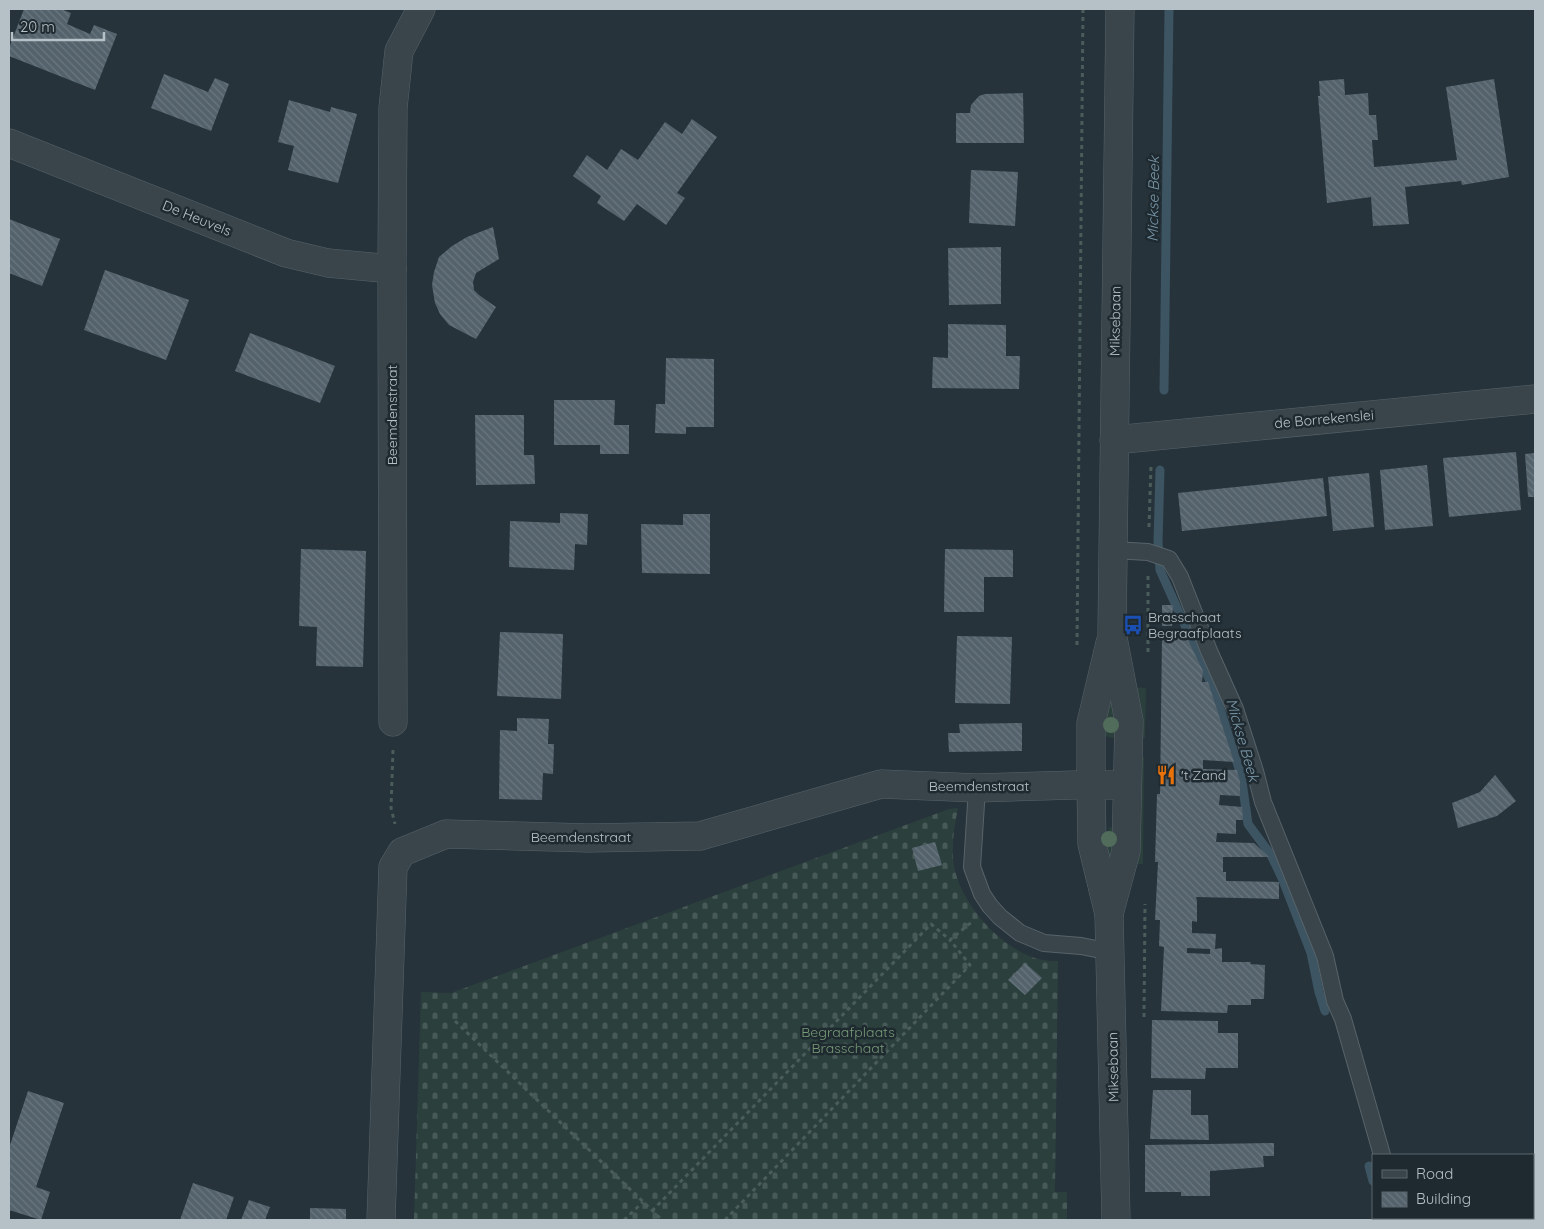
<svg xmlns="http://www.w3.org/2000/svg" width="1544" height="1229" viewBox="0 0 1544 1229" font-family="Quicksand,sans-serif">
  <style>
    .green { fill: #2b403c }
    .cemetery { fill: url(#cemetery-stones) }
    .lines { fill: none; stroke-linecap: round; stroke-linejoin: round }
    .stream { stroke: #3d5462; stroke-width: 9 }
    .building { fill: url(#building-back-hatch); fill-rule: evenodd }
    .service-casing { stroke: #586369; stroke-width: 18 }
    .minor-casing { stroke: #586369; stroke-width: 29 }
    .tertiary-casing { stroke: #586369; stroke-width: 29 }
    .path { stroke: #4a5d5b; stroke-width: 3; stroke-dasharray: 4 4; stroke-linecap: butt }
    .service { stroke: #39454b; stroke-width: 16 }
    .minor { stroke: #39454b; stroke-width: 28 }
    .tertiary { stroke: #39454b; stroke-width: 28 }
    .tree { fill: #526c5b }
    .labels { text-anchor: middle; dominant-baseline: central; stroke-width: 5; stroke-linejoin: round; paint-order: stroke }
    .street-label { font-size: 14px; fill: #b5c0c7; stroke: #1f2a30 }
    .poi-label { font-size: 14px; fill: #b5c0c7; stroke: #1f2a30; text-anchor: start }
    .park-label { font-size: 14px; fill: #769a76; stroke: #1f2a30 }
    .water-label { font-size: 15px; font-style: italic; fill: #7996a7; stroke: #1f2a30 }
  </style>
  <defs>
    <pattern id="cemetery-stones" width="16" height="16" patternUnits="userSpaceOnUse" patternTransform="scale(1.25)"><rect width="16" height="16" fill="#2b403c"/><path d="M2 7V4a2 2 0 0 1 4 0v3zM10 15v-3a2 2 0 0 1 4 0v3z" fill="#485a57"/></pattern>
    <pattern id="building-back-hatch" width="6" height="6" patternUnits="userSpaceOnUse" patternTransform="scale(1.25)"><rect width="6" height="6" fill="#54626c"/><path d="M-1 5l2 2M0 0l6 6M5-1l2 2" fill="none" stroke="#6a7780"/></pattern>
  </defs>
  <rect width="100%" height="100%" fill="#26333b"/>
  <!-- green -->
  <g class="green">
    <polygon points="1110,678 1121,723 1115,737 1112,738 1105,736 1100,724"/>
    <polygon points="1131,687 1146,688 1145,738 1136,738"/>
    <polygon points="1136,757 1144,757 1143,864 1131,864"/>
    <polygon points="1109,827 1115,829 1111,889 1099,835 1108,836"/>
  </g>
  <!-- cemetery -->
  <path class="cemetery" d="M958,808C954,827 951,846 954,866C961,905 1003,952 1043,960C1048,961 1053,961 1058,961L1055,1192H1067V1220H414L421,992L451,993L949,809Z"/>
  <g class="lines">
    <!-- stream -->
    <g class="stream">
      <polyline points="1164,390 1169,9"/>
      <polyline points="1160,470 1158,542 1160,570 1214,690 1241,775 1248,824 1271,855 1282,878 1311,953 1319,992 1325,1011"/>
      <polyline points="1369,1166 1373,1181"/>
      <polyline points="1384,1218 1384,1220"/>
    </g>
  </g>
  <!-- building -->
  <g class="building">
    <polygon points="24,9 61,9 71,13 67,24 90,34 94,25 117,34 95,90 9,56 9,48"/>
    <polygon points="164,74 208,92 215,78 229,84 211,131 151,108"/>
    <polygon points="1344,79 1345,95 1368,93 1369,115 1376,115 1378,140 1372,140 1374,167 1457,160 1446,87 1494,79 1509,177 1462,185 1461,181 1405,187 1409,224 1373,226 1371,197 1327,203 1318,96 1320,96 1319,81"/>
    <polygon points="1023,93 1024,143 956,143 956,113 970,113 971,105 979,96 985,94"/>
    <polygon points="289,100 330,112 331,107 357,114 338,183 288,170 294,146 278,142"/>
    <polygon points="692,119 717,137 677,193 685,198 666,225 637,204 624,221 597,203 601,196 573,176 587,155 607,170 621,149 638,160 665,122 682,134"/>
    <polygon points="971,170 1018,172 1015,226 969,223"/>
    <polygon points="9,219 60,239 42,286 9,273"/>
    <polygon points="493,227 499,259 476,273 473,282 474,290 479,295 496,307 476,339 449,325 440,314 435,303 432,285 434,272 439,257 452,246 467,237"/>
    <polygon points="1001,247 1001,304 949,305 948,248"/>
    <polygon points="105,270 189,300 166,360 84,330"/>
    <polygon points="948,324 1006,325 1006,356 1020,356 1019,389 932,388 933,357 948,358"/>
    <polygon points="250,333 335,366 320,403 235,371"/>
    <polygon points="666,358 714,359 714,427 686,427 686,434 655,433 656,404 665,404"/>
    <polygon points="554,400 615,400 614,425 629,425 629,454 600,454 600,445 554,445"/>
    <polygon points="475,415 524,415 524,455 534,455 535,484 476,485"/>
    <polygon points="1516,452 1521,510 1449,517 1443,458"/>
    <polygon points="1535,453 1535,497 1528,497 1525,454"/>
    <polygon points="1427,465 1433,526 1385,530 1380,470"/>
    <polygon points="1369,473 1374,527 1333,531 1328,477"/>
    <polygon points="1323,478 1327,516 1182,531 1178,493"/>
    <polygon points="560,513 588,514 587,545 575,544 574,570 509,567 510,521 560,523"/>
    <polygon points="683,514 710,514 710,574 642,573 641,524 683,525"/>
    <polygon points="301,549 366,551 363,667 316,666 317,627 299,626"/>
    <polygon points="945,549 1013,550 1013,577 984,577 984,612 944,612"/>
    <polygon points="1162,605 1173,605 1172,626 1162,626"/>
    <polygon points="500,632 563,634 561,699 497,696"/>
    <polygon points="957,636 1012,637 1010,704 955,703"/>
    <path d="M1162,637L1187,638L1203,671L1202,682H1208L1234,762L1203,760V769L1237,770L1240,782V796L1220,795L1219,805L1242,807L1243,820H1236V834L1217,833L1216,842L1254,843L1269,857H1223V872H1226V881L1279,882V899L1196,897L1197,901V922L1192,921V933L1216,934L1215,949L1222,948V962H1251L1250,964L1265,965L1264,999H1251V1005H1228L1227,1013L1161,1011L1164,947L1159,946L1160,920H1155L1158,862H1155L1157,794H1160ZM1187,948L1210,949V954L1187,953Z"/>
    <polygon points="517,718 549,719 548,744 554,744 553,774 543,773 542,800 499,799 500,730 517,731"/>
    <polygon points="1022,723 1022,751 949,752 948,733 960,733 959,724"/>
    <polygon points="1495,775 1516,801 1497,816 1458,828 1452,803 1480,792"/>
    <polygon points="935,842 942,865 918,871 912,848"/>
    <polygon points="1025,963 1042,978 1025,995 1008,980"/>
    <polygon points="1152,1020 1218,1021 1218,1033 1238,1033 1238,1068 1206,1068 1205,1079 1151,1078"/>
    <polygon points="1153,1090 1191,1090 1191,1115 1208,1115 1209,1140 1150,1139"/>
    <polygon points="28,1091 64,1103 36,1187 50,1192 41,1220 9,1210 9,1148"/>
    <polygon points="1274,1143 1274,1156 1263,1156 1264,1167 1210,1171 1210,1196 1181,1196 1181,1192 1145,1192 1145,1145"/>
    <polygon points="193,1183 234,1197 226,1220 180,1220"/>
    <polygon points="249,1200 270,1207 265,1220 241,1220"/>
    <polygon points="310,1208 346,1209 346,1220 310,1220"/>
  </g>
  <g class="lines">
    <defs>
      <g id="service">
        <polyline points="1113,550 1148,552 1169,559 1180,577 1209,651 1235,709 1255,771 1263,802 1325,956 1335,1001 1343,1019 1382,1155"/>
        <polyline points="977,788 972,867 982,894 990,906 1000,917 1020,933 1044,943 1081,946 1111,952"/>
      </g>
      <g id="minor">
        <polyline points="9,143 286,253 328,263 392,269"/>
        <polyline points="1114,440 1535,399"/>
        <polyline points="393,722 392,269 393,108 399,51 421,9"/>
        <polyline points="381,1220 393,867 402,852 446,834 589,838 700,836 881,784 977,788 1075,785 1127,785"/>
      </g>
      <g id="tertiary">
        <polyline points="1110,643 1091,723 1091,784 1092,844 1109,914 1116,1220"/>
        <polyline points="1109,914 1126,851 1129,721 1112,633 1120,9"/>
      </g>
    </defs>
    <!-- service casing -->
    <use href="#service" class="service-casing"/>
    <!-- minor casing -->
    <use href="#minor" class="minor-casing"/>
    <!-- tertiary casing -->
    <use href="#tertiary" class="tertiary-casing"/>
    <!-- path -->
    <g class="path">
      <polyline points="1149,527 1151,466"/>
      <polyline points="1148,576 1148,652"/>
      <polyline points="1077,645 1083,9"/>
      <polyline points="393,750 391,808 395,824"/>
      <polyline points="1144,1017 1145,904"/>
      <polyline points="455,1021 662,1220"/>
      <polyline points="652,1211 931,924 950,940 973,921"/>
      <polyline points="1401,1218 1402,1220"/>
      <polyline points="624,1220 643,1202"/>
      <polyline points="725,1220 970,965 950,940"/>
    </g>
    <!-- service -->
    <use href="#service" class="service"/>
    <!-- minor -->
    <use href="#minor" class="minor"/>
    <!-- tertiary -->
    <use href="#tertiary" class="tertiary"/>
  </g>
  <!-- trees -->
  <g class="tree">
    <circle cx="1111" cy="725" r="8"/>
    <circle cx="1109" cy="839" r="8"/>
  </g>
  <!-- icons -->
  <defs>
    <symbol id="bus-bare" viewBox="-9 -9 18 18"><path d="M-5-6H5V4H4V6H2V4H-2V6H-4V4H-5ZM-3.5-4V0h7V-4ZM-3.5 1.2v1.5H-2V1.2ZM2 1.2v1.5H3.5V1.2Z" fill="#1a4fb4" stroke="#1f2a30" stroke-width="2.5" paint-order="stroke"/></symbol>
    <symbol id="restaurant-bare" viewBox="-9 -9 18 18"><path d="M-5-6h1v4h1v-4h1v4h1v-4h1v5L-1.5 .5V6h-2V.5L-5-1ZM5-6V6H3V1.5H1.5Q1.5-4 5-6Z" fill="#e8710a" stroke="#1f2a30" stroke-width="2.5" paint-order="stroke"/></symbol>
  </defs>
  <g fill-rule="evenodd">
    <use href="#bus-bare" x="1119" y="611" width="28" height="28"/>
    <use href="#restaurant-bare" x="1152" y="761" width="28" height="28"/>
  </g>
  <g class="labels">
    <!-- street labels -->
    <g class="street-label">
      <text transform="translate(197 218) rotate(22)">De Heuvels</text>
      <text transform="translate(1115 321) rotate(-89)">Miksebaan</text>
      <text transform="translate(392 415) rotate(-90)">Beemdenstraat</text>
      <text transform="translate(1324 419) rotate(-5)">de Borrekenslei</text>
      <text x="979" y="786">Beemdenstraat</text>
      <text x="581" y="837">Beemdenstraat</text>
      <text transform="translate(1113 1067) rotate(-91)">Miksebaan</text>
    </g>
    <!-- poi labels -->
    <g class="poi-label">
      <text x="1148" y="617">Brasschaat<tspan x="1148" dy="16">Begraafplaats</tspan></text>
      <text x="1181" y="775">'t Zand</text>
    </g>
    <!-- park labels -->
    <g class="park-label">
      <text x="848" y="1032">Begraafplaats<tspan x="848" dy="16">Brasschaat</tspan></text>
    </g>
    <!-- water labels -->
    <g class="water-label">
      <text transform="translate(1153 199) rotate(-89)">Mickse Beek</text>
      <text transform="translate(1243 740) rotate(74)">Mickse Beek</text>
    </g>
  </g>
  <!-- border -->
  <rect width="1544" height="1229" fill="none" stroke="#b5c0c7" stroke-width="20"/>
  <!-- legend -->
  <rect x="1372" y="1154" width="162" height="65" fill="#1f2a30" stroke="#5b666c"/>
  <rect x="1382" y="1170" width="25" height="8" fill="#39454b" stroke="#5b666c"/>
  <text x="1416" y="1179" font-size="15" fill="#b5c0c7">Road</text>
  <rect x="1382" y="1192" width="25" height="15" fill="url(#building-back-hatch)" stroke="#5b666c"/>
  <text x="1416" y="1204" font-size="15" fill="#b5c0c7">Building</text>
  <!-- scale -->
  <path d="M12 32v8h92v-8" fill="none" stroke="#b5c0c7" stroke-width="2.5"/>
  <text x="20" y="32" font-size="15" fill="#b5c0c7" stroke="#1f2a30" stroke-width="4" paint-order="stroke">20 m</text>
</svg>
